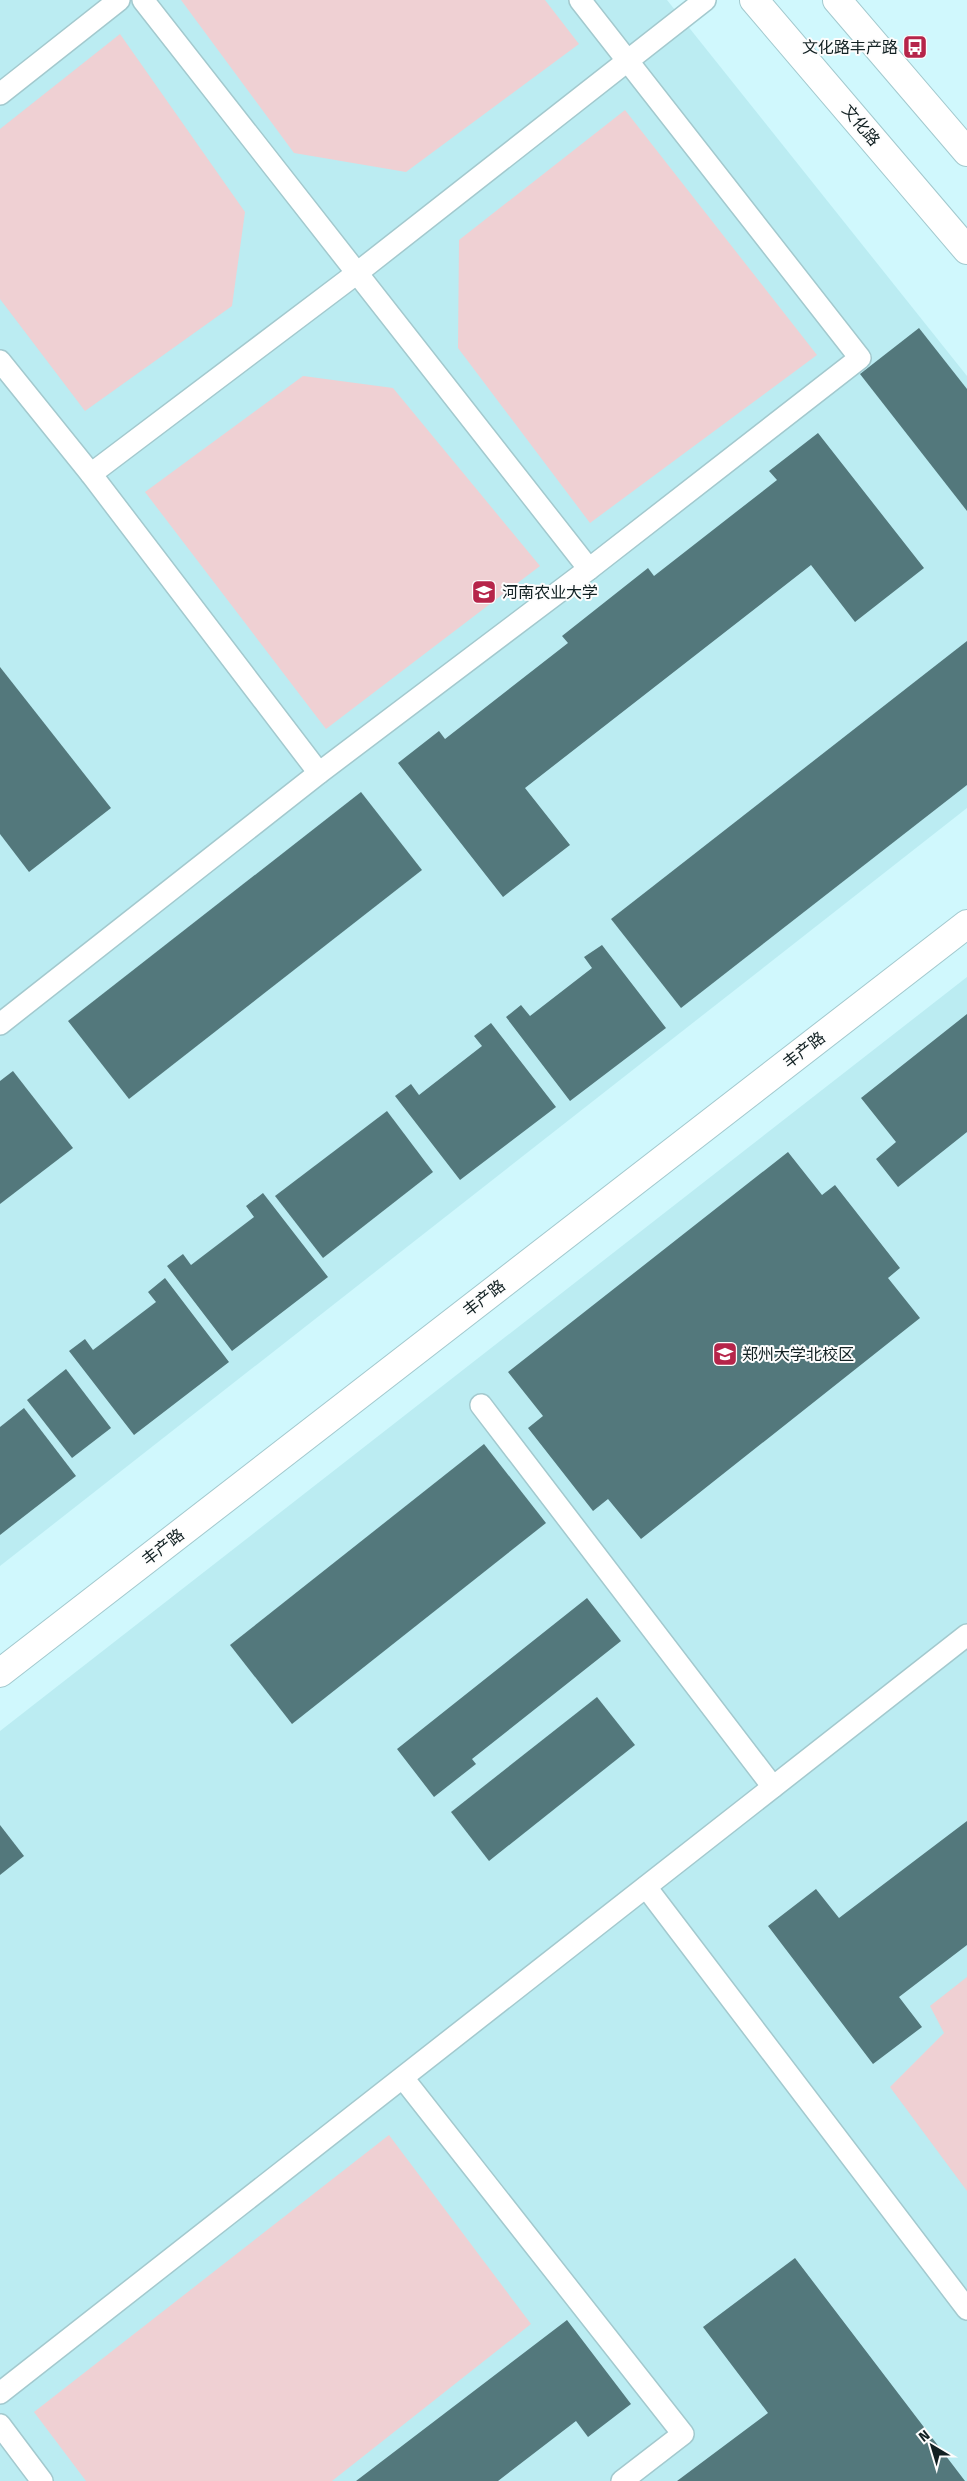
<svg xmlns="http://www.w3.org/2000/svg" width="967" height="2481" viewBox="0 0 967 2481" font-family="'Fira Sans','Noto Sans SC',sans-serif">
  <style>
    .built { fill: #bbecf2 }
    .green { fill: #efd0d3 }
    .building { fill: #53787c }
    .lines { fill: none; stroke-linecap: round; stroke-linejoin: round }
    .lane-casing { stroke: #a3c9ce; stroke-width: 24 }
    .secondary-casing { stroke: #a3c9ce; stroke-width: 30 }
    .lane { stroke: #fff; stroke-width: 21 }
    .secondary { stroke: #fff; stroke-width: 28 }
    .labels { text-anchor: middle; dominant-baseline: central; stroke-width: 4; stroke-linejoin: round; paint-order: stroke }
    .poi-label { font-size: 16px; fill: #112022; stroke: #fdfdfd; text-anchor: start }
    .street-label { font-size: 16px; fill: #112022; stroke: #fdfdfd }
  </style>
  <rect width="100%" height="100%" fill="#d0f8fd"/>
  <!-- built -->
  <g class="built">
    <polygon points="0,0 667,0 967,376 967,808 0,1566"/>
    <polygon points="967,977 967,2481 0,2481 0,1731"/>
  </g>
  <!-- green -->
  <g class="green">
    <polygon points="181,0 545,0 579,44 406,172 294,153"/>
    <polygon points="120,34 245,212 232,306 85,411 0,299 0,129"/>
    <polygon points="625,110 817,355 590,523 458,348 459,240"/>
    <polygon points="303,376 393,388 540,566 326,729 145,492"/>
    <polygon points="967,1977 967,2191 890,2087 944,2033 930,2006"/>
    <polygon points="389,2135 531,2324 332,2481 86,2481 34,2412"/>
  </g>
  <!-- building -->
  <g class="building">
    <polygon points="919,328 967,389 967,511 860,374"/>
    <polygon points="818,433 924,568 855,622 811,565 525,788 570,845 503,897 398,763 439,731 445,739 568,643 562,636 648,568 654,576 777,480 769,471"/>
    <polygon points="967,641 967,785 681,1008 611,919"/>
    <polygon points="0,667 111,808 29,872 0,834"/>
    <polygon points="361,792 422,870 129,1099 68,1021"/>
    <polygon points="602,945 666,1028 570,1101 506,1017 521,1005 530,1016 592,968 584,957"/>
    <polygon points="967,1014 967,1132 898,1187 876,1159 896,1142 861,1098"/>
    <polygon points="491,1023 556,1107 460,1180 395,1096 411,1084 419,1095 482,1046 474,1036"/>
    <polygon points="13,1071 73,1148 0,1204 0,1081"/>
    <polygon points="387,1111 433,1172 323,1258 275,1196"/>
    <polygon points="788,1152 822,1195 835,1185 900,1268 888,1278 920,1318 641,1539 608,1499 593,1511 528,1428 543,1416 508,1372"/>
    <polygon points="263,1193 328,1277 232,1351 167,1266 183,1254 191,1265 254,1217 246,1206"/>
    <polygon points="165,1278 229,1362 134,1435 69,1351 85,1339 93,1350 156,1302 148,1292"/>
    <polygon points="66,1369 111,1428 72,1458 27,1400"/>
    <polygon points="24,1408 76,1476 0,1535 0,1427"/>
    <polygon points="484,1444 546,1523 292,1724 230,1645"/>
    <polygon points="587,1598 621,1641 472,1759 476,1764 434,1797 397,1749"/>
    <polygon points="597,1697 635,1745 489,1861 451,1812"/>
    <polygon points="967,1821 967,1945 899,1997 922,2027 873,2064 768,1926 816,1889 839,1918"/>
    <polygon points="0,1825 24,1856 0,1875"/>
    <polygon points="795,2258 965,2481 677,2481 768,2413 703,2327"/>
    <polygon points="567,2320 631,2404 588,2437 576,2421 498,2481 356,2481"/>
  </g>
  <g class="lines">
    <defs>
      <g id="lane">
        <polyline points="143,0 589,569"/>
        <polyline points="0,94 119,0"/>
        <polyline points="0,361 91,474 319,773"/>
        <polyline points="91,474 357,273 705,0"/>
        <polyline points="0,1024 319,773 589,569 860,358 580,0"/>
        <polyline points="481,1405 773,1787"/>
        <polyline points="646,1887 967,2309"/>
        <polyline points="403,2078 683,2434 622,2481"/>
        <polyline points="0,2393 967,1635"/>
        <polyline points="0,2425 42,2481"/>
      </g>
      <g id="secondary">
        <polyline points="754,0 967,250"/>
        <polyline points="837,0 967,152"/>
        <polyline points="0,1673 967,924"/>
      </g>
    </defs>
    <!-- lane casing -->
    <use href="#lane" class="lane-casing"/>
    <!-- secondary casing -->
    <use href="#secondary" class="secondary-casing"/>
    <!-- lane -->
    <use href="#lane" class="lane"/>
    <!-- secondary -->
    <use href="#secondary" class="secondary"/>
  </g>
  <!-- icons -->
  <defs>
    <symbol id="bus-square" viewBox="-11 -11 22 22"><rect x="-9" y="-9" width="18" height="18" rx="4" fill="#b6254a" stroke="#fdfdfd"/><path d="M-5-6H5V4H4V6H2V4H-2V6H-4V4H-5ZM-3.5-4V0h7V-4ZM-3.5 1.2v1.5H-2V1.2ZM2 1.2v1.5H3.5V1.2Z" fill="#fff"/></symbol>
    <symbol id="university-square" viewBox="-11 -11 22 22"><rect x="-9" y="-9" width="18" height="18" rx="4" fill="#b6254a" stroke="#fdfdfd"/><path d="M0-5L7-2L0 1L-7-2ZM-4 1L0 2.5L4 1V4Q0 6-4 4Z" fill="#fff"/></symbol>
  </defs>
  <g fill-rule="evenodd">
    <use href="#bus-square" x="901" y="33" width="28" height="28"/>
    <use href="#university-square" x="470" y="578" width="28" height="28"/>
    <use href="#university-square" x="711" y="1340" width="28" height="28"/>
  </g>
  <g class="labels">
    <!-- poi labels -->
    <g class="poi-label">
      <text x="898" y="47" text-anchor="end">文化路丰产路</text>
      <text x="502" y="592">河南农业大学</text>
      <text x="742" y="1354">郑州大学北校区</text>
    </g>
    <!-- street labels -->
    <g class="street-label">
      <text transform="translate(861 125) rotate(50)">文化路</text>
      <text transform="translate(804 1050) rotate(-38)">丰产路</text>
      <text transform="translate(484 1298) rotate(-38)">丰产路</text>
      <text transform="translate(163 1547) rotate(-38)">丰产路</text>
    </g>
  </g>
  <!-- north arrow -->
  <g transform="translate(932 2446) rotate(322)" stroke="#fdfdfd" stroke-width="4" paint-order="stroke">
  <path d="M0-4L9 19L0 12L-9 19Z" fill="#112022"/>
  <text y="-8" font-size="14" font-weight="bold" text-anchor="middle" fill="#112022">N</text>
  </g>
</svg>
